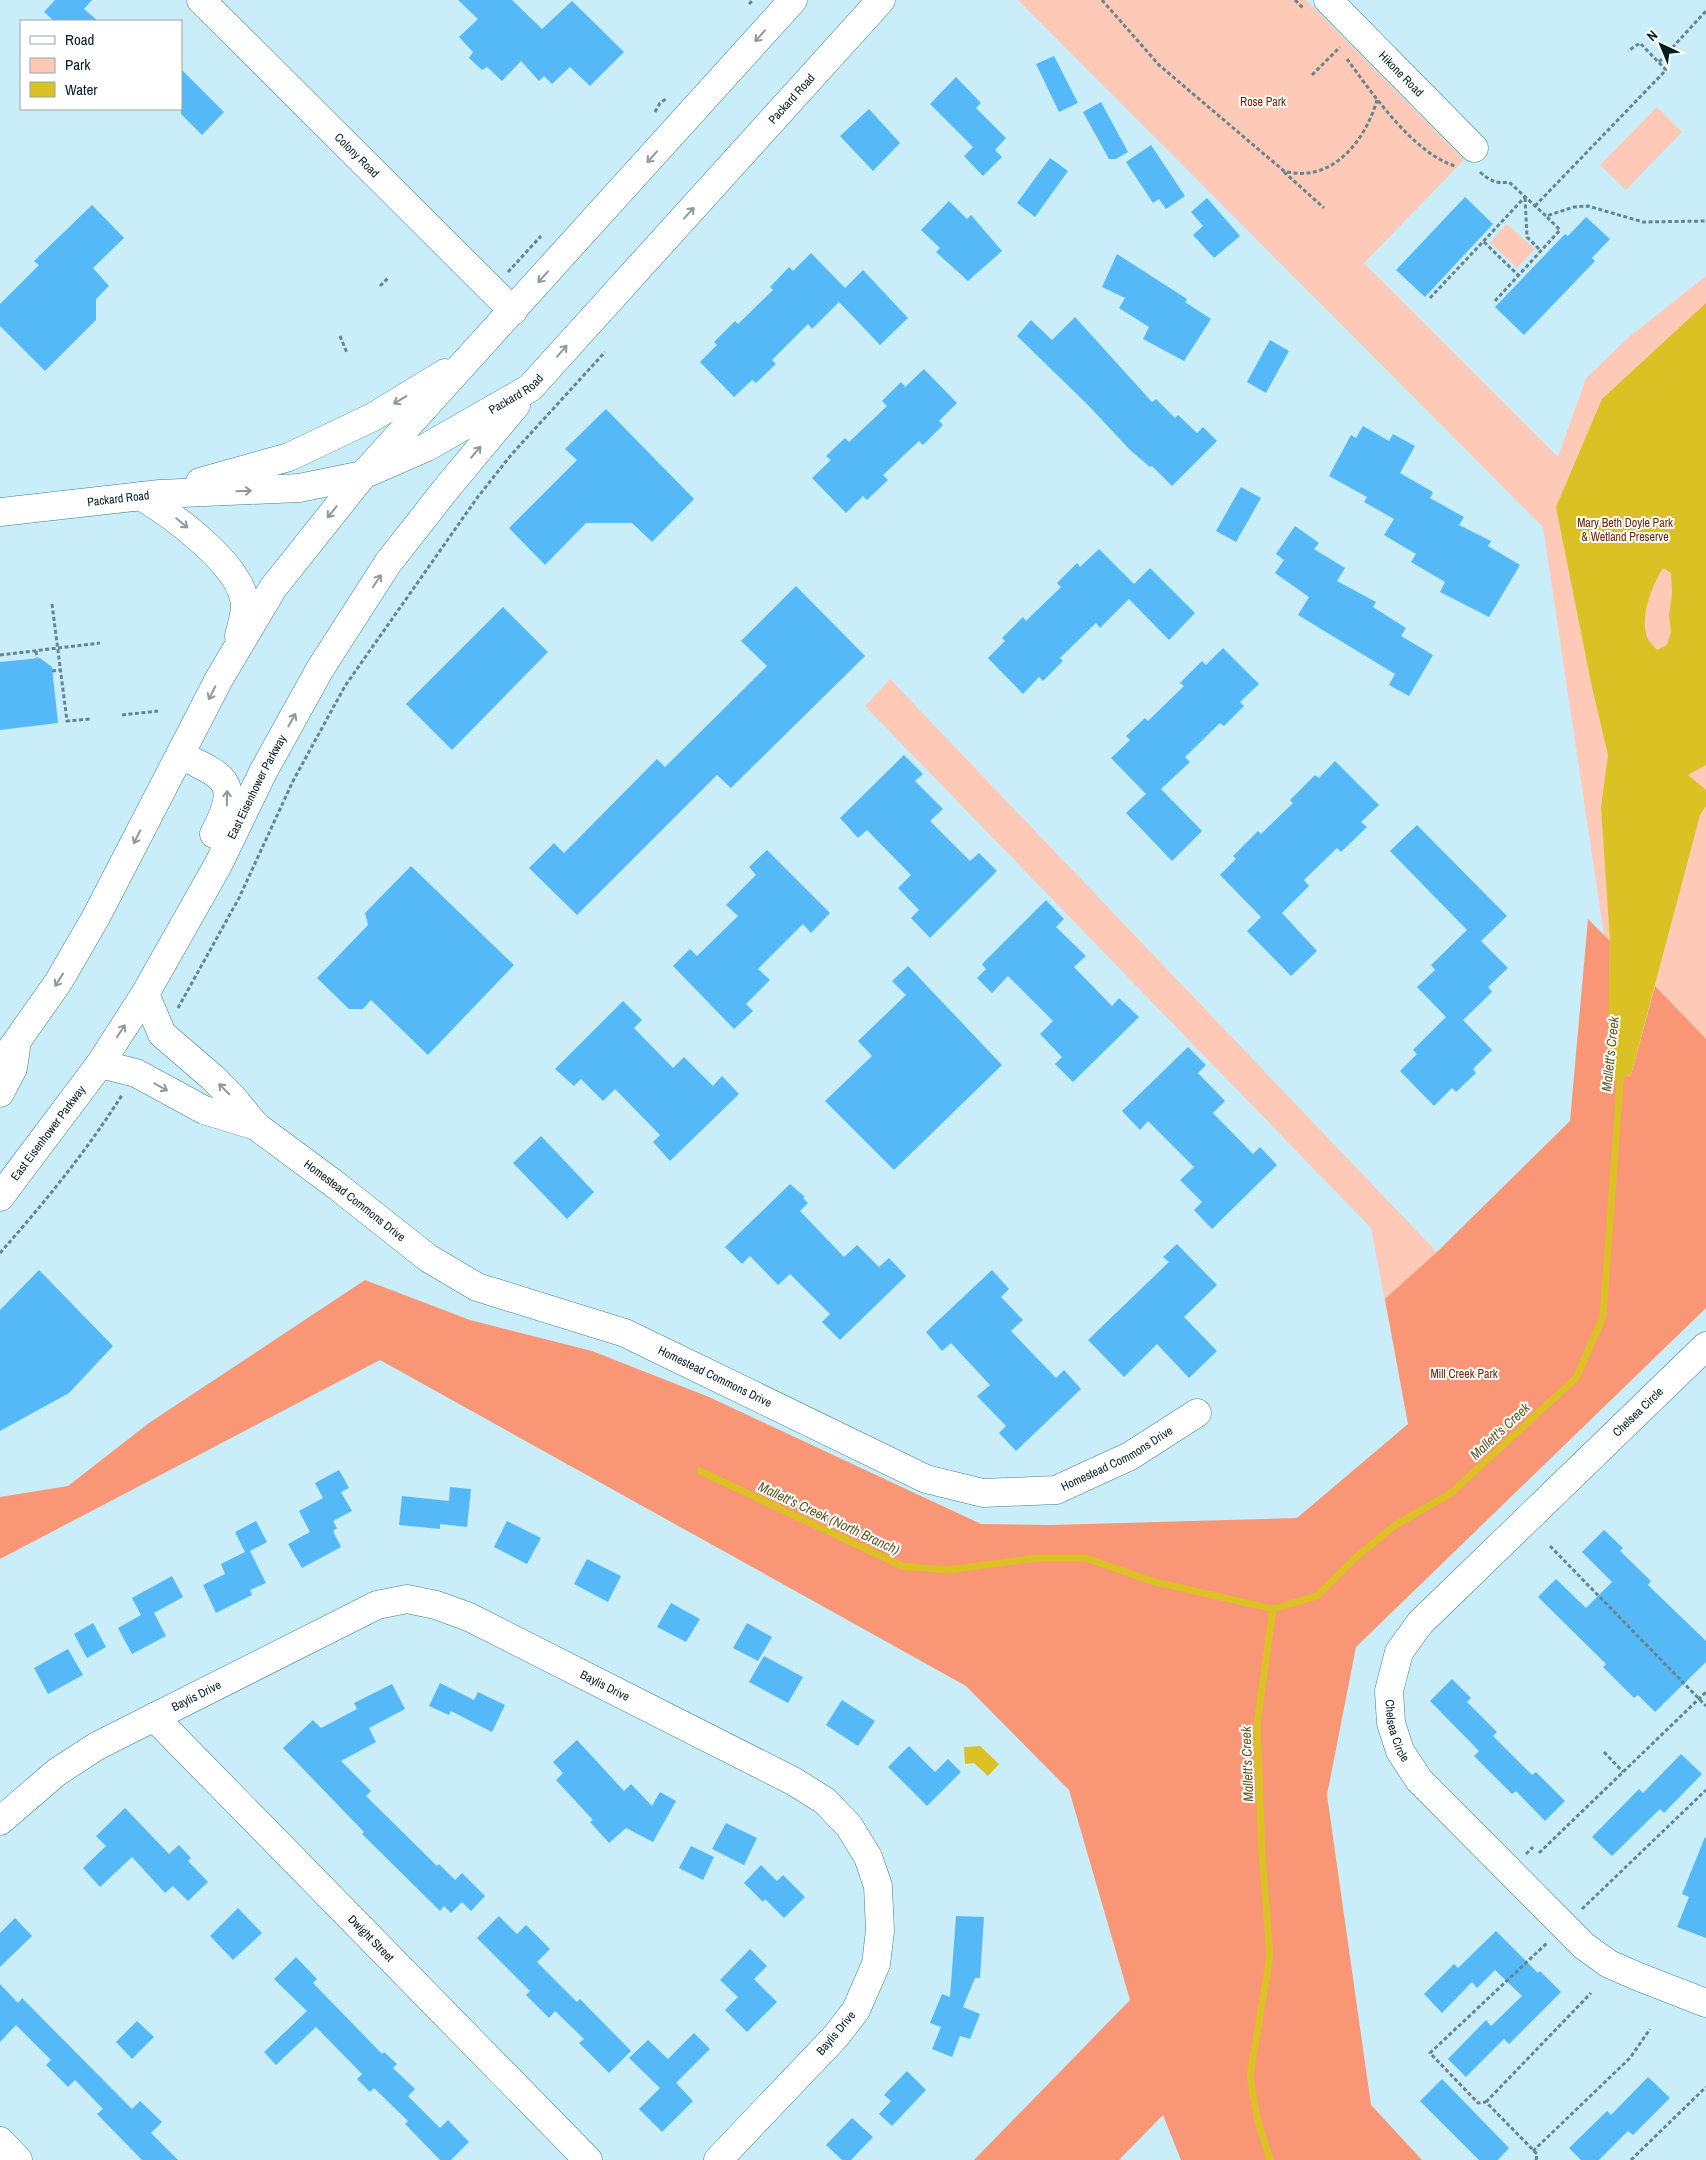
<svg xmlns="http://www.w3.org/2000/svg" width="1706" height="2160" viewBox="0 0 1706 2160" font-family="'Archivo Narrow',sans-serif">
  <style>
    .green { fill: #ffc9b7 }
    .forest { fill: #f99675 }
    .water { fill: #dbc123; fill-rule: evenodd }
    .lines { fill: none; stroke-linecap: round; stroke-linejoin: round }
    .stream { stroke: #dbc123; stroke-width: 7 }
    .building { fill: #55b9f7 }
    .street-casing { stroke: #3f7e90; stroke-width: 29 }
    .secondary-casing { stroke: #3f7e90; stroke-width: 29 }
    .path { stroke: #66858f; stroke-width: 3; stroke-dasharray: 4 2.5; stroke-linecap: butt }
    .street { stroke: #fff; stroke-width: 28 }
    .secondary { stroke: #fff; stroke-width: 28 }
    .oneway { stroke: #8e999c }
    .labels { text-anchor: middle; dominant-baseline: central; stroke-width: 4; stroke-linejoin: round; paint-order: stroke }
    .street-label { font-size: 12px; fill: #031d24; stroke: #fff }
    .park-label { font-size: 12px; fill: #6f2204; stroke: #fff }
    .water-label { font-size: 14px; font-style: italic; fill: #625820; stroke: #fff }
  </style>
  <rect width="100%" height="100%" fill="#c9eefa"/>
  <!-- green -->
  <g class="green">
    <polygon points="1018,0 1306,0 1464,160 1364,263 1558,457 1586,378 1629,337 1706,276 1706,1039 1604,935 1543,527"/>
    <polygon points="1657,107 1682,132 1626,190 1600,165"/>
    <polygon points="1507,224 1535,249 1517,268 1490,242"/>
    <polygon points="890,679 1556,1377 1422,1497 1371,1228 865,706"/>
  </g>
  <!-- forest -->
  <polygon class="forest" points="1588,919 1610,941 1608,1080 1631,1075 1655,986 1706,1039 1706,1308 1356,1647 1327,1795 1371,2105 1422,2160 1181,2160 1163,2115 1119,2160 974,2160 1130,2000 1069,1790 966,1686 380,1360 0,1559 0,1497 68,1486 149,1423 365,1280 470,1320 592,1351 709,1397 981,1524 1051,1525 1297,1518 1408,1424 1385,1299 1437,1252 1570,1121"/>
  <!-- water -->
  <g class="water">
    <path d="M1706,303V765L1688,775L1706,790V806L1700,815L1631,1075L1607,1081L1610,941L1601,807L1608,755L1592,687L1556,507L1602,399ZM1663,568L1671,573L1672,593L1669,617L1671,632L1667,645L1657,650C1654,646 1647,640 1646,634C1641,613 1652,586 1663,568Z"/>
    <polygon points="980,1746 999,1764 988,1776 974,1763 965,1764 964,1747"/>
  </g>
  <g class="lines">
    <!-- stream -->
    <g class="stream">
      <polyline points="700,1471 902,1566 948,1570 1036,1558 1086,1558 1151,1581 1273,1609 1317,1596 1354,1559 1394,1526 1451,1493 1576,1378 1603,1317 1621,1070"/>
      <polyline points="1270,2160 1257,2118 1250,2076 1270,1956 1262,1853 1257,1724 1273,1609"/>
    </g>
  </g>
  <!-- building -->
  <g class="building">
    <polygon points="55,0 92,0 84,9 98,21 54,21 44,12"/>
    <polygon points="458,0 512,0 542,29 572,1 624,52 590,86 570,67 552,84 544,76 539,81 521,61 502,81 487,67 482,70 469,58 473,52 459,37 478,19"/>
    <polygon points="1054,56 1078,103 1059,112 1036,64"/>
    <polygon points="181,69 224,112 202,135 181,114"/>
    <polygon points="956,77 981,103 976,108 1006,138 995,150 1002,157 983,176 964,156 973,147 930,104"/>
    <polygon points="1101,102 1128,152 1116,159 1109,159 1083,112"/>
    <polygon points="869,109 900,143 873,171 840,136"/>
    <polygon points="1151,145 1185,196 1166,209 1159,199 1153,203 1126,162"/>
    <polygon points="1050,158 1068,171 1035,217 1017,203"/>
    <polygon points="1465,197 1493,224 1425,297 1396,270"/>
    <polygon points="1207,198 1240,236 1214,258 1193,235 1203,226 1191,212"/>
    <polygon points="949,201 967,219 971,215 1002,251 968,281 936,252 940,248 921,230"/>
    <polygon points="92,205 124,238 93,268 109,286 96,299 96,320 45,371 0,326 0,304 39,265 34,261"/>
    <polygon points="1586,217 1610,239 1592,258 1595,261 1524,335 1495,307 1565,234 1568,236"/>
    <polygon points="811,253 845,288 863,270 908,318 880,345 839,302 812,329 808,324 772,360 776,364 756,383 752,380 734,397 700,362 717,345 714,342 735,321 738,324 773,290 770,287 789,267 793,271"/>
    <polygon points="1117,254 1187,299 1185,302 1211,319 1184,361 1143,339 1149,327 1119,308 1125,298 1102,287"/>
    <polygon points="1075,317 1152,402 1156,399 1175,418 1178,415 1197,433 1203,427 1217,441 1172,486 1152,466 1150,467 1130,450 1088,405 1017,336 1031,320 1052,340"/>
    <polygon points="1270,340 1289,351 1266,393 1247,382"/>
    <polygon points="924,369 957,403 939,421 943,425 923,445 919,441 883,475 888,480 867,500 863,496 846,513 812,478 831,460 826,456 845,438 849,442 887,406 882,401 901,382 905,387"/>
    <polygon points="606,409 694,499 652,542 632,523 586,523 545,565 509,528 577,460 565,449"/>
    <polygon points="1363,426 1389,441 1393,434 1415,446 1400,473 1433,492 1430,498 1464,517 1459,525 1491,541 1488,546 1520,565 1489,617 1440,592 1445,582 1411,562 1416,554 1384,535 1394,519 1364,502 1367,497 1329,476 1351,435 1356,438"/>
    <polygon points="1241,487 1261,498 1236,542 1216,531"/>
    <polygon points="1295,526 1319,543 1314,549 1345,568 1337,581 1376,602 1373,607 1406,628 1401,636 1433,655 1409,696 1389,685 1395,674 1298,615 1309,597 1275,573 1284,560 1276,554"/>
    <polygon points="1099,549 1134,584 1150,568 1195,613 1169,640 1129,599 1100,628 1096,623 1060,658 1063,661 1043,681 1039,677 1023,694 988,658 1005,641 1002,638 1023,617 1026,621 1061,587 1057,583 1077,563 1080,567"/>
    <polygon points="796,586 865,656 731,788 717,775 577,915 529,868 554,843 564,853 657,759 665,767 767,666 741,641"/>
    <polygon points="503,607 548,652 452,750 406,704"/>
    <polygon points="1223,648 1259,684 1240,702 1244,706 1224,726 1220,723 1185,757 1190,762 1161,789 1202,831 1172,861 1126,813 1146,794 1111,758 1130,740 1126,736 1145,718 1148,721 1184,686 1180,683 1202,661 1206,665"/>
    <polygon points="40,658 52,667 58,723 0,730 0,662"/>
    <polygon points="904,755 923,774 915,781 943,809 930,821 970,861 979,853 997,871 930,938 911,918 919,910 898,888 911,875 867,830 858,838 840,818"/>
    <polygon points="1335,761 1379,805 1361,822 1367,827 1341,852 1337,848 1304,880 1309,886 1282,913 1317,951 1291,976 1247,931 1261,917 1220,875 1236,859 1233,856 1258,831 1261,834 1293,803 1290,800 1315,775 1319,778"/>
    <polygon points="1417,825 1507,916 1481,941 1508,968 1488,987 1492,992 1463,1020 1492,1050 1473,1069 1476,1073 1456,1092 1452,1088 1434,1106 1400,1071 1417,1054 1413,1050 1446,1017 1417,987 1435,970 1431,965 1467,930 1390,851"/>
    <polygon points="767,850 830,913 811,933 803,924 758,969 770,980 746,1004 753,1011 734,1029 673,966 690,949 697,956 738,916 726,905 756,875 749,867"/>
    <polygon points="411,866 514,965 428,1055 371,1000 363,1009 349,1009 317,978 368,925 365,913"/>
    <polygon points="1046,900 1064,919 1056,927 1086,956 1074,967 1112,1006 1119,998 1139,1017 1073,1082 1055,1064 1062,1057 1040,1034 1053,1021 1008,976 992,993 977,978 986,969 982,964"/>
    <polygon points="908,966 1002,1065 894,1170 825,1101 872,1056 858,1041 906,995 892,981"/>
    <polygon points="623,1001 642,1020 634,1028 673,1068 684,1057 713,1086 722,1076 739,1094 670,1161 653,1142 660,1135 615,1089 603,1101 581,1079 574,1086 555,1069"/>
    <polygon points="1188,1047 1206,1065 1198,1073 1225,1101 1213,1113 1253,1154 1260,1147 1277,1165 1212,1229 1194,1210 1202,1202 1180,1180 1194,1167 1148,1121 1140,1130 1122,1111"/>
    <polygon points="541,1136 594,1192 567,1219 513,1163"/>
    <polygon points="790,1184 805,1197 803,1198 808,1203 800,1211 844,1257 857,1245 879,1267 889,1258 906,1276 840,1340 822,1322 830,1314 790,1274 778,1285 750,1256 742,1264 725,1247"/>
    <polygon points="1177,1244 1217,1285 1184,1317 1217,1351 1189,1378 1157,1344 1124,1377 1088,1340 1169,1262 1163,1257"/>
    <polygon points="39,1270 113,1346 69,1393 0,1431 0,1310"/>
    <polygon points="992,1270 1009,1289 1001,1297 1023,1320 1011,1331 1056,1378 1064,1370 1081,1389 1016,1451 999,1433 1006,1426 977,1396 990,1385 951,1343 942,1351 926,1332"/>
    <polygon points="339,1470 349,1488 341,1492 352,1511 333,1521 337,1528 333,1531 341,1547 302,1568 288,1544 310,1532 299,1511 323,1498 315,1483"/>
    <polygon points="450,1487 471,1489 467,1527 440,1524 440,1529 399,1525 402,1496 449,1501"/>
    <polygon points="256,1521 267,1542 250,1551 266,1583 250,1590 252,1595 216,1613 203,1585 225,1574 221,1564 245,1552 235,1532"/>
    <polygon points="507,1521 541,1538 527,1564 494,1547"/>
    <polygon points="1604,1530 1623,1548 1620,1551 1651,1581 1648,1585 1706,1641 1706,1662 1655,1712 1638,1695 1634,1698 1603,1667 1606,1664 1538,1597 1556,1579 1586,1608 1612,1582 1582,1552"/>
    <polygon points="587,1559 621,1576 608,1602 574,1584"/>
    <polygon points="172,1576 183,1597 154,1613 166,1636 132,1654 118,1628 141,1615 132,1598"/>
    <polygon points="671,1603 700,1619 686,1642 657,1627"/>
    <polygon points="93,1623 106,1647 87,1658 74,1634"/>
    <polygon points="747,1623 772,1637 758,1661 733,1648"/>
    <polygon points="68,1649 83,1675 48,1694 34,1668"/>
    <polygon points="764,1656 803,1677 788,1703 749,1682"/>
    <polygon points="1452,1679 1471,1698 1467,1702 1497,1732 1493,1736 1532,1775 1536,1772 1565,1801 1545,1821 1516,1791 1512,1794 1474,1756 1479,1751 1430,1701"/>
    <polygon points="440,1683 474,1700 478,1692 505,1705 492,1732 451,1711 449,1715 429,1706"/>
    <polygon points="392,1684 405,1709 369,1728 376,1742 341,1761 371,1791 366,1796 437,1866 439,1864 455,1880 462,1873 485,1896 471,1911 462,1902 451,1913 444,1906 440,1911 362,1834 364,1832 283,1748 313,1720 321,1728 357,1709 354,1703"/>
    <polygon points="842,1700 875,1721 858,1746 826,1725"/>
    <polygon points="577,1740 624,1791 631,1784 652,1806 660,1792 676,1801 653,1842 626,1828 609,1843 590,1822 593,1820 556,1780 563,1773 553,1762"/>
    <polygon points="909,1746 935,1772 948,1759 961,1772 927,1806 888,1767"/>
    <polygon points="1681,1754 1702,1774 1664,1813 1660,1809 1612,1856 1592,1837 1639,1789 1643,1793"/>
    <polygon points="125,1808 169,1854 179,1845 191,1858 188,1861 208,1882 188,1901 173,1886 165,1893 132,1857 100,1887 83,1868 106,1846 96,1836"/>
    <polygon points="726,1823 757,1838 744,1865 712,1849"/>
    <polygon points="1705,1837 1706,1838 1706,1938 1677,1927 1689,1897 1682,1894"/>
    <polygon points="691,1846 714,1857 703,1880 679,1868"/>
    <polygon points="761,1865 777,1881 783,1875 805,1897 784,1918 765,1899 763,1902 744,1883"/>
    <polygon points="238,1908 262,1933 233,1960 210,1936"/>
    <polygon points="499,1916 517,1934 526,1925 550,1949 537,1962 577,2002 580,1999 631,2051 609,2073 579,2043 584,2039 555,2011 549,2018 526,1995 530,1991 477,1938"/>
    <polygon points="956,1916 984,1917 980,1978 975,1978 963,2007 980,2014 970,2039 960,2036 952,2057 932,2049 941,2027 930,2023 942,1994 950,1997"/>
    <polygon points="15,1918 32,1936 0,1967 0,1933"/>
    <polygon points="1496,1931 1538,1973 1540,1971 1561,1992 1509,2044 1504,2039 1466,2077 1448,2059 1486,2020 1491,2026 1522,1996 1495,1970 1477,1988 1472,1982 1442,2013 1424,1994 1454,1964 1458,1968"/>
    <polygon points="750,1949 767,1966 754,1979 777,2002 747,2032 725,2010 738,1997 720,1980"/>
    <polygon points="296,1957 317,1979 313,1983 382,2054 384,2052 397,2064 393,2068 415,2089 408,2096 440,2128 448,2120 469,2142 451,2160 440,2160 405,2124 408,2121 374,2088 370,2092 357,2079 362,2074 316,2027 276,2065 264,2052 307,2011 274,1979"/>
    <polygon points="0,1984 18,2003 22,1998 132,2109 140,2101 162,2122 151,2133 178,2160 142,2160 97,2114 103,2109 75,2080 68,2087 46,2065 51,2060 16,2025 0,2042"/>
    <polygon points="137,2021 154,2037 132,2059 116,2042"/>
    <polygon points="694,2033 710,2049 676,2083 693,2101 662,2132 639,2109 660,2088 629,2058 648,2040 668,2059"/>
    <polygon points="907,2071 926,2090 892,2126 879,2114 891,2101 884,2095"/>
    <polygon points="1648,2077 1670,2098 1633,2135 1628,2131 1599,2160 1581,2160 1569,2148 1607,2111 1611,2115"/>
    <polygon points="1442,2079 1509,2148 1498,2160 1479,2160 1420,2101"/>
    <polygon points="852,2118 873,2137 851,2160 842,2160 826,2145"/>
  </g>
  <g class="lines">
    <defs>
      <g id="street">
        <path id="s1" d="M201,0L513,311"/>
        <path id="s2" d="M1328,0L1474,148"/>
        <path id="s3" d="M145,994L162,1034L212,1077L233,1098L256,1126L337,1186L428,1258L477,1287L625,1333L926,1479L983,1493L1056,1490L1130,1456L1197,1413"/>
        <polyline points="100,1064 136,1073 204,1110 256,1126"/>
        <path id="s4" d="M1706,1346L1420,1623L1399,1652L1389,1691L1391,1723L1400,1751L1419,1780L1584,1946L1609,1964L1639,1977L1706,2003"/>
        <path id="s5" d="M154,1717L588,2160"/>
        <path id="s6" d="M0,1821L57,1772L97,1746L377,1605L407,1599L436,1605L469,1617L793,1781L825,1801L849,1826L868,1857L878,1886L880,1931L876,1964L856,2010L836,2036L718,2160"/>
      </g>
      <g id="secondary">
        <polyline points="200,482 289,457 373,417 445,373"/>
        <path d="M141,496C172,515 244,566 245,606C245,615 241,627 239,636"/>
        <path id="s7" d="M0,512L160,494L299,488L363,475L427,447L530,388L881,0"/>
        <path d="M180,755C227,777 241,783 214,834"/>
        <polyline points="0,1065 59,981 96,917 219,679 273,588 363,475 793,0"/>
        <polyline points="0,1093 13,1068 16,1048"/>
        <path id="s8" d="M0,1197L100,1064L145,994L218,865L263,772L320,669L388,563L446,489L516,405"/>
        <polyline points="0,2141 18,2160"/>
      </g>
    </defs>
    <!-- street casing -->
    <use href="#street" class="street-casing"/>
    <!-- secondary casing -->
    <use href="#secondary" class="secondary-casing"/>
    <!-- path -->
    <g class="path">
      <path d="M1102,0L1159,65L1284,171C1331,184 1365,142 1377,100"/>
      <polyline points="1295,0 1304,9"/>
      <polyline points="749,4 753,0"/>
      <path d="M1347,59C1372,93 1413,153 1455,166"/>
      <polyline points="1659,62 1706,11"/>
      <polyline points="1312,75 1340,47"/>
      <polyline points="655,112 660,103 667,98"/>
      <polyline points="1284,172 1324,208"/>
      <path d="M1480,172C1490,181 1497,184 1509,182L1546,216L1574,207L1588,206L1643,222L1706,221"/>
      <polyline points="1525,198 1527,237 1541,251"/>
      <polyline points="1535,206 1666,70 1640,43 1628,51"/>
      <polyline points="1484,242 1518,275"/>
      <polyline points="508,272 541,236"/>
      <polyline points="380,286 388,278"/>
      <polyline points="1430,298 1525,197"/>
      <polyline points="1495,301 1560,230 1546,216"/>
      <polyline points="340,336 347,353"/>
      <polyline points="52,604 67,721 90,719"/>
      <polyline points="36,651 37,658"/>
      <polyline points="0,655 100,643"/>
      <polyline points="52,671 60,670"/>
      <polyline points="122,715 158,711"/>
      <polyline points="178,1008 239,898 293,781 345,686 477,498 511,455 605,352"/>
      <path d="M0,1253C44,1203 86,1152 122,1095"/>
      <polyline points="1550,1546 1706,1706"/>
      <polyline points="1604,1752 1623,1772"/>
      <polyline points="1539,1853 1706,1692"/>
      <polyline points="1526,1854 1533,1847"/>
      <polyline points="1582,1909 1706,1790"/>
      <polyline points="1486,2102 1591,1993"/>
      <polyline points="1533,2151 1630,2058 1650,2029"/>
      <polyline points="1536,2160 1537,2154 1486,2102 1478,2103 1430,2053 1547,1943"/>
      <polyline points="1631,2160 1706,2087"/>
    </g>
    <!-- street -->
    <use href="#street" class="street"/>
    <!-- secondary -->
    <use href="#secondary" class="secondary"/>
  </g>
  <!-- one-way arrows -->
  <defs><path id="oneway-shaft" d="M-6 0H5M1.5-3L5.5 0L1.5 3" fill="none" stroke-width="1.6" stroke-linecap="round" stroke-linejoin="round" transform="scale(1.25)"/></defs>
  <g class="oneway">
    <use href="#oneway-shaft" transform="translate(760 36) rotate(132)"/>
    <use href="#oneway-shaft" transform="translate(652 157) rotate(132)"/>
    <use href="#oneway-shaft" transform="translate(689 213) rotate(-48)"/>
    <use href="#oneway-shaft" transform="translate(543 277) rotate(132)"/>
    <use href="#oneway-shaft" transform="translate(562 351) rotate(-49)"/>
    <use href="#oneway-shaft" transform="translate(400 400) rotate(149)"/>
    <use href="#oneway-shaft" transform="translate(476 452) rotate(-50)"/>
    <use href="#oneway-shaft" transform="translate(244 491) rotate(-2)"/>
    <use href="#oneway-shaft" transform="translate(332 512) rotate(129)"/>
    <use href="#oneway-shaft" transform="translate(182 523) rotate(40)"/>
    <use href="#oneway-shaft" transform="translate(377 581) rotate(-57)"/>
    <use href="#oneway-shaft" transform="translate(212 693) rotate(117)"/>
    <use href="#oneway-shaft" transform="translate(292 720) rotate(-61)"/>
    <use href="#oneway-shaft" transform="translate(227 798) rotate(-89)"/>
    <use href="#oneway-shaft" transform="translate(137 837) rotate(117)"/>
    <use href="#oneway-shaft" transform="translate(59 980) rotate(122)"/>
    <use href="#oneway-shaft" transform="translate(121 1031) rotate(-57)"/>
    <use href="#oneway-shaft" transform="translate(161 1087) rotate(29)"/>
    <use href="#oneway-shaft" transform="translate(224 1089) rotate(-135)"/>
  </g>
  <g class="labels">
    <!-- street labels -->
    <g class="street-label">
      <text stroke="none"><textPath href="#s2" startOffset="104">Hikone Road</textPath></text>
      <text stroke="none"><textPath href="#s7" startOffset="944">Packard Road</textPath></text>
      <text stroke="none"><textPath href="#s1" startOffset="220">Colony Road</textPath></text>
      <text stroke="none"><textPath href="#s7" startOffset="539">Packard Road</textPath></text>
      <text stroke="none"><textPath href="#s7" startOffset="119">Packard Road</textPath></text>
      <text stroke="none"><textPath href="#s8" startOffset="485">East Eisenhower Parkway</textPath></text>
      <text stroke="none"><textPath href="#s8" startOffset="80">East Eisenhower Parkway</textPath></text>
      <text stroke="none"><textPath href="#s3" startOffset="299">Homestead Commons Drive</textPath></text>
      <text stroke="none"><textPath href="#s3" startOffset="704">Homestead Commons Drive</textPath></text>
      <text transform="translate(1638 1412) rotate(-44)">Chelsea Circle</text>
      <text stroke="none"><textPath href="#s3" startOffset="1139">Homestead Commons Drive</textPath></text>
      <text stroke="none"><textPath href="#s6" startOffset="684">Baylis Drive</textPath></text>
      <text stroke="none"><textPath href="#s6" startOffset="234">Baylis Drive</textPath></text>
      <text stroke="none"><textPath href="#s4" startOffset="515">Chelsea Circle</textPath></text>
      <text stroke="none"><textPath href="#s5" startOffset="310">Dwight Street</textPath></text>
      <text transform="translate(836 2033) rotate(-50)">Baylis Drive</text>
    </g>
    <!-- park labels -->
    <g class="park-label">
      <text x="1263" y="102">Rose Park</text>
      <text x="1625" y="523">Mary Beth Doyle Park<tspan x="1625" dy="14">&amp; Wetland Preserve</tspan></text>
      <text x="1464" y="1374">Mill Creek Park</text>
    </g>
    <!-- water labels -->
    <g class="water-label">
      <text transform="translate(1610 1054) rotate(-84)">Mallett's Creek</text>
      <text transform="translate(1500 1431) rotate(-43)">Mallett's Creek</text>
      <text transform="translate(829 1518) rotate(25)">Mallett's Creek (North Branch)</text>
      <text transform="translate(1247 1764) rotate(-92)">Mallett's Creek</text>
    </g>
  </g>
  <!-- legend -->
  <rect x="20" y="20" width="162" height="90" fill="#ffffff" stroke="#9aa5a7"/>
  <rect x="30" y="36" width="25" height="8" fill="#ffffff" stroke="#9aa5a7"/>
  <text x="65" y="45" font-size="15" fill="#031d24">Road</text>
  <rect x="30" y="58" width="25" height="15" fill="#ffc9b7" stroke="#9aa5a7"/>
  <text x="65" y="70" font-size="15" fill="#031d24">Park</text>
  <rect x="30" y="82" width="25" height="15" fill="#dbc123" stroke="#9aa5a7"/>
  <text x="65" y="95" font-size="15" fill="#031d24">Water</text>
  <!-- north arrow -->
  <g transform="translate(1661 45) rotate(316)" stroke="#ffffff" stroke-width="4" paint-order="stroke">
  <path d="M0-4L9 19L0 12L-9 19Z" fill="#031d24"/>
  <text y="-8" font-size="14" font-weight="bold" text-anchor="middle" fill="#031d24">N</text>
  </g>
</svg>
